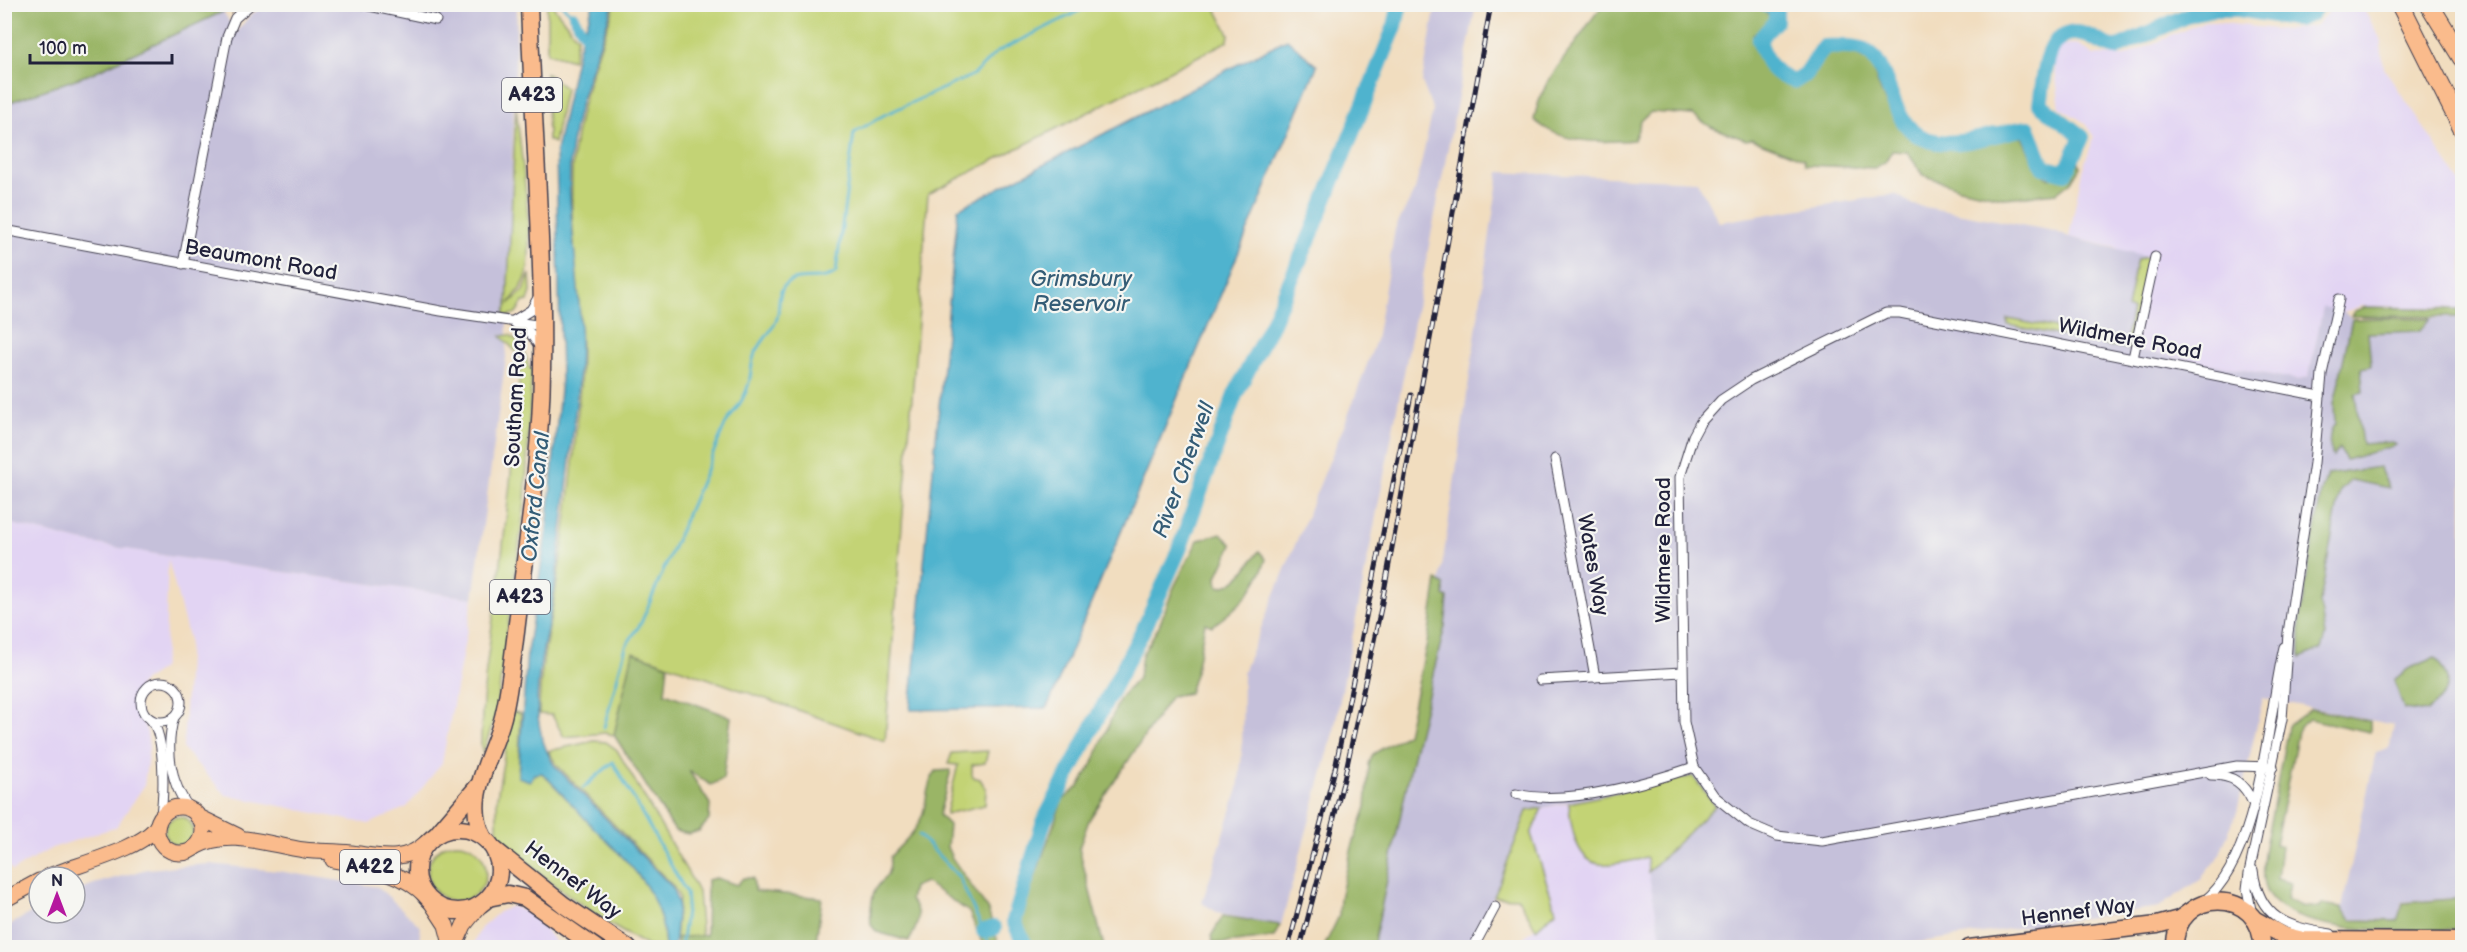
<svg xmlns="http://www.w3.org/2000/svg" width="2467" height="952" viewBox="0 0 2467 952" font-family="'Balsamiq Sans',sans-serif">
  <style>
    .built { fill: #e2d4f3 }
    .industrial { fill: #c5c0da }
    .green { fill: #c3d375; stroke: #727a58; stroke-width: 1.5 }
    .forest { fill: #9ab566; stroke: #5e6c50; stroke-width: 1.5 }
    .water { fill: #50b3ce; stroke: #396a84; stroke-width: 1.5 }
    .lines { fill: none; stroke-linecap: round; stroke-linejoin: round }
    .stream { stroke: #50b3ce; stroke-width: 3 }
    .canal { stroke: #50b3ce; stroke-width: 10 }
    .river { stroke: #50b3ce; stroke-width: 16 }
    .minor-casing { stroke: #413e4f; stroke-width: 11 }
    .primary-casing { stroke: #413e4f; stroke-width: 17 }
    .trunk-casing { stroke: #413e4f; stroke-width: 19 }
    .motorway-casing { stroke: #413e4f; stroke-width: 20 }
    .minor { stroke: #fff; stroke-width: 9 }
    .primary { stroke: #fabb8c; stroke-width: 15 }
    .trunk { stroke: #fabb8c; stroke-width: 16 }
    .motorway { stroke: #fabb8c; stroke-width: 18 }
    .rail-casing { stroke: #22223b; stroke-width: 5 }
    .rail { stroke: #f6f6f2; stroke-width: 3; stroke-dasharray: 9; stroke-linecap: butt }
    .labels { text-anchor: middle; dominant-baseline: central; stroke-width: 4.5; stroke-linejoin: round; paint-order: stroke }
    .shield { fill: #f6f6f2; stroke: #626272; stroke-width: 1.5 }
    .shield-label { font-size: 20px; font-weight: bold; fill: #22223b }
    .street-label { font-size: 21px; fill: #22223b; stroke: #f6f6f2 }
    .water-label { font-size: 22px; font-style: italic; fill: #345c76; stroke: #f6f6f2 }
  </style>
  <rect width="100%" height="100%" fill="#f6f6f2"/>
  <filter id="ink" filterUnits="userSpaceOnUse"><feTurbulence type="fractalNoise" baseFrequency=".0167" numOctaves="2"/><feDisplacementMap in="SourceGraphic" scale="12" xChannelSelector="R" yChannelSelector="G"/><feConvolveMatrix kernelMatrix="1 2 1 2 8 2 1 2 1" color-interpolation-filters="sRGB"/></filter>
  <filter id="wash" filterUnits="userSpaceOnUse"><feTurbulence type="fractalNoise" baseFrequency=".008" numOctaves="4" result="noise"/><feDisplacementMap in="SourceGraphic" scale="24" xChannelSelector="R" yChannelSelector="G"/><feGaussianBlur stdDeviation="1.35" result="paint"/><feColorMatrix in="noise" values="0 0 0 0 0 0 0 0 0 0 0 0 0 0 0 0 0 1.4 0 .05"/><feComposite in="paint" operator="in"/></filter>
  <g filter="url(#wash)">
    <rect width="100%" height="100%" fill="#f1ddbf"/>
    <!-- built -->
    <g class="built">
      <polygon points="2335,5 2361,5 2380,38 2384,68 2462,185 2462,308 2361,306 2344,312 2323,308 2309,376 2298,380 2129,349 2117,248 2069,237 2082,171 2094,137 2084,122 2060,108 2054,61 2062,46 2078,44 2094,55 2125,56 2205,21 2284,30 2315,26"/>
      <polygon points="5,522 80,541 168,556 473,598 442,763 407,807 369,824 226,795 183,749 189,640 168,559 165,653 162,669 142,682 134,697 147,732 149,747 144,786 116,827 52,848 12,871 7,863 5,864"/>
      <polygon points="1569,803 1573,830 1601,865 1647,857 1663,947 1511,948 1556,911 1531,834 1542,808"/>
      <polygon points="512,906 535,916 556,943 545,948 471,948 481,928 499,912"/>
    </g>
    <!-- industrial -->
    <g class="industrial">
      <polygon points="333,4 517,5 506,358 473,598 168,556 80,541 5,522 4,104 90,74 223,11 236,33 251,14 268,5"/>
      <polygon points="1436,5 1476,5 1334,731 1281,925 1220,914 1202,903 1238,789 1242,754 1243,672 1349,413 1376,340 1395,229 1415,190 1433,110 1422,82"/>
      <polygon points="1499,172 1697,181 1719,222 1895,194 1914,205 2054,231 2069,237 2150,257 2130,349 2298,380 2309,376 2323,307 2344,312 2351,318 2462,318 2462,897 2402,902 2397,920 2351,919 2342,907 2376,752 2389,748 2394,725 2263,698 2237,812 2219,856 2200,880 2159,907 1887,947 1663,947 1648,872 1715,806 1692,776 1527,811 1494,897 1469,947 1366,948 1437,602"/>
      <polygon points="209,864 278,871 378,887 421,927 418,947 5,947 5,928 39,908 39,913 75,913 75,891 94,884 147,869"/>
    </g>
    <!-- green -->
    <g class="green">
      <polygon points="547,5 552,5 577,37 573,60 547,53"/>
      <path d="M615,5H1214L1229,34L1228,41L928,194L885,741L633,652L614,735L605,733L564,737L552,715L539,714C539,667 551,621 558,575C569,512 575,448 580,385C585,312 569,243 572,171C575,114 596,58 615,5Z"/>
      <polygon points="546,73 565,88 554,143 548,140"/>
      <path d="M516,107C519,142 537,253 525,280C522,288 514,296 509,304L524,290L530,274L531,292L528,301L523,302L516,313L508,316L504,314L507,306Z"/>
      <polygon points="2150,257 2132,347 2129,349 2104,345 2102,343 2104,335 2126,339 2132,310 2127,308 2137,259"/>
      <polygon points="2008,319 2078,332 2073,338 2008,325"/>
      <path d="M510,335C522,343 526,354 529,368H532L525,502L496,713L483,753L481,747C481,688 492,629 500,570C509,499 516,428 521,357L501,336Z"/>
      <polygon points="512,711 521,714 518,777 542,773 636,870 651,891 662,920 665,947 649,947 609,924 549,881 497,837 497,797"/>
      <polygon points="594,741 606,742 617,750 691,878 698,892 702,938 675,941 679,897 673,886 556,764 548,751"/>
      <polygon points="988,751 985,763 972,765 972,777 980,779 986,789 985,805 946,814 958,765 948,764 952,753"/>
      <path d="M1693,776L1715,806L1648,872L1647,858C1633,860 1614,866 1600,864C1575,861 1570,823 1569,803Z"/>
      <polygon points="1542,808 1531,834 1556,911 1536,929 1518,898 1494,897 1527,811"/>
      <circle cx="179" cy="831" r="14"/>
      <circle cx="457" cy="872" r="29"/>
    </g>
    <!-- forest -->
    <g class="forest">
      <polygon points="4,5 5,4 237,5 90,74 5,104"/>
      <path d="M1729,5C1750,7 1760,0 1772,20L1753,34C1754,50 1775,91 1797,83C1810,79 1818,62 1825,51C1841,48 1860,55 1872,64C1884,110 1908,154 1962,147C1983,145 2001,137 2022,137L2037,168L2047,178L2068,174L2078,160L2080,167L2071,182L2057,193L2006,198L1959,188L1923,175L1907,152L1892,151L1885,162L1875,168L1805,165L1804,159L1752,139L1746,140L1711,127L1693,115L1651,112L1641,121L1634,140C1598,143 1562,144 1534,120C1540,87 1557,68 1576,42C1587,28 1591,17 1604,5Z"/>
      <polygon points="2366,307 2462,309 2462,317 2351,316 2354,311"/>
      <path d="M2383,318L2430,319L2420,331L2368,333L2371,366L2361,368L2363,392L2355,394L2362,444L2393,442L2396,445L2346,460L2339,448L2333,457C2328,447 2328,432 2335,424L2334,404L2352,319Z"/>
      <polygon points="2379,467 2389,488 2351,480 2340,491 2320,602 2325,636 2321,649 2300,658 2300,618 2321,493 2327,475"/>
      <path d="M1221,533L1232,545L1217,577L1218,587C1237,587 1249,564 1259,551L1266,559C1257,590 1238,608 1212,626L1205,623L1196,671L1189,693L1171,696L1089,820L1079,848L1104,947H1032L1019,922L1062,801L1080,785L1092,765L1120,698L1139,677L1142,655L1159,626L1174,587L1198,540Z"/>
      <polygon points="1437,580 1444,585 1444,596 1448,598 1445,626 1414,751 1374,942 1377,947 1324,947 1339,916 1340,898 1352,847 1366,807 1369,764 1373,754 1407,734 1428,638"/>
      <polygon points="633,652 668,665 665,693 731,717 723,779 711,785 689,771 710,804 709,820 699,831 689,834 675,831 614,735"/>
      <path d="M2435,658C2456,684 2448,691 2427,712L2404,709L2394,680L2408,669Z"/>
      <path d="M2311,709L2370,721V732L2309,719L2299,727L2275,844L2281,846L2277,879L2290,883L2287,899L2301,906L2320,908L2322,904L2341,907L2351,920L2397,921L2403,903L2462,898V929C2420,930 2268,941 2263,879C2261,855 2269,830 2273,807C2278,780 2283,753 2288,726Z"/>
      <path d="M951,770L939,815L949,825L947,847L952,858L988,910L999,947H984L969,912L925,882L913,887L910,900C923,913 918,926 909,941L877,932L871,925C870,918 871,904 873,896C877,880 891,882 890,857C901,844 916,833 922,816C928,799 925,787 936,771Z"/>
      <polygon points="716,878 737,885 743,878 753,878 755,891 822,898 816,941 805,948 677,947 677,938 706,935 707,880"/>
      <path d="M1223,916L1280,925L1274,937C1257,939 1229,944 1213,943L1211,936Z"/>
    </g>
    <!-- water -->
    <g class="water">
      <path d="M593,5H613C598,50 579,96 572,143C564,204 579,263 580,324C581,369 575,414 570,459C565,507 560,555 552,603C543,657 523,714 554,765L672,887L678,903L674,947H665C662,889 628,863 590,824C574,807 559,789 542,773L534,774L530,781L518,777L527,652L547,530L561,379L556,151L578,49Z"/>
      <polygon points="1287,39 1317,66 1047,708 910,710 958,209"/>
    </g>
    <g class="lines">
      <!-- stream -->
      <g class="stream">
        <polyline points="561,4 573,15"/>
        <path d="M604,727L626,646L641,623L726,423C735,410 745,399 749,383C751,374 751,365 754,356C760,343 771,332 776,321C781,311 776,296 784,286C796,272 822,284 836,272L854,133L884,115L973,75L997,52L1083,9L1100,4"/>
        <polyline points="583,788 613,762 686,892 687,904 681,948"/>
        <polyline points="919,835 959,877 991,948"/>
      </g>
      <!-- canal -->
      <polyline class="canal" points="573,15 589,43"/>
      <!-- river -->
      <g class="river">
        <path d="M1767,4L1776,9V21L1759,40C1766,63 1772,75 1795,81L1806,74L1824,47C1836,47 1854,45 1865,51C1895,66 1885,136 1938,142C1968,146 1998,132 2028,128L2043,167L2065,173L2082,137L2040,104C2045,78 2044,22 2086,35C2097,39 2104,46 2116,48L2193,13L2213,9H2239L2298,19L2311,14L2318,4"/>
        <polyline points="984,931 994,928"/>
        <polyline points="1026,948 1014,921 1044,821 1147,622 1179,550 1235,395 1271,325 1312,232 1395,26 1400,4"/>
      </g>
    </g>
  </g>
  <g filter="url(#ink)">
    <g class="lines">
      <defs>
        <g id="minor">
          <polyline points="360,4 436,20"/>
          <polyline points="4,230 441,311 543,326"/>
          <polyline points="183,264 227,37 235,18 251,4"/>
          <polyline points="513,321 531,310 539,296"/>
          <polyline points="516,324 530,333 540,347"/>
          <polyline points="2133,358 2155,257"/>
          <polyline points="1555,459 1595,677"/>
          <polyline points="1540,680 1682,672"/>
          <circle cx="161" cy="702" r="20"/>
          <path d="M174,717C165,748 170,787 192,811"/>
          <path d="M151,720C166,736 164,798 160,820"/>
          <polyline points="2273,767 2237,766 1822,841 1777,836 1749,824 1714,796 1694,767 1684,722 1680,477 1693,436 1700,423 1721,400 1751,380 1886,313 1900,313 2320,396"/>
          <path d="M2211,775C2233,775 2244,783 2253,803"/>
          <path d="M1516,794C1568,806 1644,784 1694,767"/>
          <path d="M2253,870C2259,919 2287,927 2331,934"/>
          <path d="M2204,901C2260,858 2268,715 2284,647"/>
          <polyline points="2252,915 2247,889 2249,873 2282,719 2288,633 2314,463 2322,374 2339,299"/>
          <polyline points="1253,948 1279,948"/>
          <polyline points="1473,948 1495,907"/>
        </g>
        <g id="primary">
          <circle cx="180" cy="830" r="23"/>
          <polyline points="197,816 238,836"/>
          <path d="M195,847C229,828 269,845 304,850C319,852 335,851 351,853C378,856 404,864 426,843"/>
          <path d="M333,860C368,867 401,870 427,897"/>
          <path d="M47,877C74,865 146,849 158,824"/>
          <polyline points="429,899 446,925 452,948"/>
          <polyline points="4,900 39,881"/>
          <polyline points="454,948 464,925 481,904"/>
        </g>
        <g id="trunk">
          <circle cx="458" cy="870" r="41"/>
          <polyline points="438,833 478,786"/>
          <path d="M484,838C462,798 493,757 503,717C510,689 512,661 516,632C526,546 541,458 542,371C544,249 533,127 529,4"/>
          <polyline points="494,849 564,905 628,948"/>
          <polyline points="488,898 508,894 525,898 596,948"/>
          <polyline points="2254,919 2282,935 2303,940 2462,941"/>
          <polyline points="1969,948 2157,925 2179,919 2189,912"/>
          <path d="M2175,948C2173,886 2264,886 2262,948"/>
        </g>
        <g id="motorway">
          <polyline points="2400,4 2462,128"/>
          <polyline points="2429,4 2462,58"/>
        </g>
      </defs>
      <!-- minor casing -->
      <use href="#minor" class="minor-casing"/>
      <!-- primary casing -->
      <use href="#primary" class="primary-casing"/>
      <!-- trunk casing -->
      <use href="#trunk" class="trunk-casing"/>
      <!-- motorway casing -->
      <use href="#motorway" class="motorway-casing"/>
      <!-- minor -->
      <use href="#minor" class="minor"/>
      <!-- primary -->
      <use href="#primary" class="primary"/>
      <!-- trunk -->
      <use href="#trunk" class="trunk"/>
      <!-- motorway -->
      <use href="#motorway" class="motorway"/>
      <defs>
        <g id="rail">
          <polyline points="1288,948 1335,769 1411,395"/>
          <polyline points="1300,948 1344,779 1381,608 1491,4"/>
        </g>
      </defs>
      <!-- rail casing -->
      <use href="#rail" class="rail-casing"/>
      <!-- rail -->
      <use href="#rail" class="rail"/>
    </g>
  </g>
  <g class="labels">
    <!-- shield labels -->
    <g class="shield">
      <rect x="502" y="78" width="60" height="34" rx="4.5"/>
      <rect x="490" y="580" width="60" height="34" rx="4.5"/>
      <rect x="340" y="850" width="60" height="34" rx="4.5"/>
    </g>
    <g class="shield-label">
      <text x="532" y="95">A423</text>
      <text x="520" y="597">A423</text>
      <text x="370" y="867">A422</text>
    </g>
    <!-- street labels -->
    <g class="street-label">
      <text transform="translate(261 260) rotate(10)">Beaumont Road</text>
      <text transform="translate(2130 339) rotate(11)">Wildmere Road</text>
      <text transform="translate(516 397) rotate(-87)">Southam Road</text>
      <text transform="translate(1663 550) rotate(-90)">Wildmere Road</text>
      <text transform="translate(1593 565) rotate(80)">Wates Way</text>
      <text transform="translate(573 880) rotate(37)">Hennef Way</text>
      <text transform="translate(2078 912) rotate(-7)">Hennef Way</text>
    </g>
    <!-- water labels -->
    <g class="water-label">
      <text x="1081" y="279">Grimsbury<tspan x="1081" dy="25">Reservoir</tspan></text>
      <text transform="translate(1184 470) rotate(-70)">River Cherwell</text>
      <text transform="translate(536 497) rotate(-84)">Oxford Canal</text>
    </g>
  </g>
  <!-- margin -->
  <rect width="2467" height="952" fill="none" stroke="#f6f6f2" stroke-width="24"/>
  <!-- north arrow -->
  <g transform="translate(57 895)"><circle r="28" fill="#f6f6f2" stroke="#a1a1a9" stroke-width="1.5"/>
  <path d="M0-4.5L10 22L0 15L-10 22Z" fill="#b5179e"/>
  <text y="-9" font-size="16" font-weight="bold" text-anchor="middle" fill="#22223b">N</text>
  </g>
  <!-- scale -->
  <path d="M30 54v9h142v-9" fill="none" stroke="#22223b" stroke-width="3"/>
  <text x="39" y="54" font-size="18" fill="#22223b" stroke="#f6f6f2" stroke-width="4.5" paint-order="stroke">100 m</text>
</svg>
